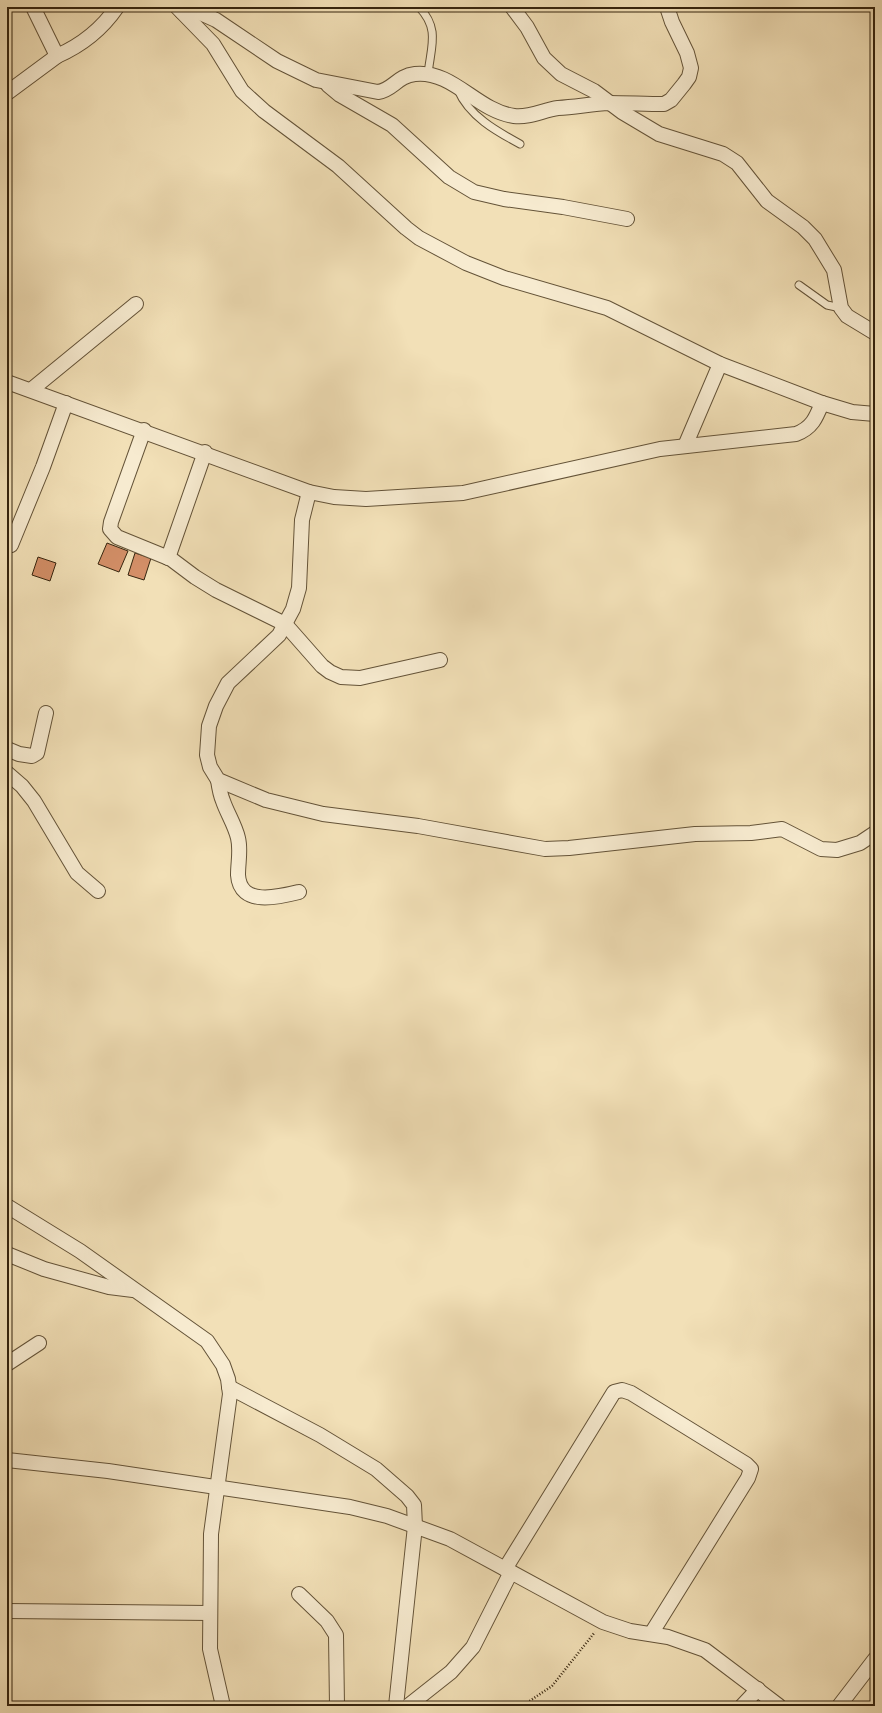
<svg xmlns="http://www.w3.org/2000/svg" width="882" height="1713" viewBox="0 0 882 1713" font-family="'IM FELL English',serif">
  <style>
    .building { fill: #d48f68; stroke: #35240e }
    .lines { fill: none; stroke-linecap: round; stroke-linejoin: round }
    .service-casing { stroke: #645338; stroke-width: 9 }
    .minor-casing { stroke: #645338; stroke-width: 16 }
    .path { stroke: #35240e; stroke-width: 2.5; stroke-dasharray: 1 2; stroke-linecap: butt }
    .service { stroke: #f7ebd0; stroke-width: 7 }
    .minor { stroke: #f7ebd0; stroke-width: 14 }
  </style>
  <rect width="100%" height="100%" fill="#f2e0b7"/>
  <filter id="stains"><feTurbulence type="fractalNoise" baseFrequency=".005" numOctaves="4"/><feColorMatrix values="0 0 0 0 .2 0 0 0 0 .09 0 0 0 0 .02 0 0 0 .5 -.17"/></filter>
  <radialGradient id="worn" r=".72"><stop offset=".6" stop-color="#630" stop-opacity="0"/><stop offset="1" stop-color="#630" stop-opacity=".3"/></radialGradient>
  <!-- building -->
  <g class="building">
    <polygon points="107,543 128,551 119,572 98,564"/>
    <polygon points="135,553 151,558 144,580 128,575"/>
    <polygon points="38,557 56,563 50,581 32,575"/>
  </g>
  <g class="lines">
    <defs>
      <g id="service">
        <path d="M419,7C440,29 431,46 428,74"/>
        <path d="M458,90C469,116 496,131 520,144"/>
        <polyline points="799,285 827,305 841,308"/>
      </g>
      <g id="minor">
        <polyline points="177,7 213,44 242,91 264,111 338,166 406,228 419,238 466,263 504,278 607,308 720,364 822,403 852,412 875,414"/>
        <polyline points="512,7 527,27 544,58 561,74 594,91 622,112 659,134 723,154 737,163 767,201 803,227 815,239 834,270 841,308 847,316 875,333"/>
        <path d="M182,12L196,11L216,20L277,61L316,80L378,92C393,90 397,76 415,74C453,70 477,111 514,116C530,118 543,110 558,108C575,107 592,104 609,103C627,103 646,104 664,104L671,100L684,84L689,77L691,68L687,53L672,22L667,7"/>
        <path d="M57,56C82,45 102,29 117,7"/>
        <polyline points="328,85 340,95 392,125 449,177 474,192 504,199 563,207 627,219"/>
        <polyline points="7,93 57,56 33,7"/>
        <path d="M7,382L309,492L334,497L366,499L463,493L660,449L796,434C812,428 816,418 822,403"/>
        <polyline points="31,390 136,304"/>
        <polyline points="144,430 111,522 110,529 117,537 171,559 195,577 216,590 285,624 322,666 330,672 341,677 360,678 440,660"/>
        <polyline points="685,446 720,364"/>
        <polyline points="309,492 302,520 299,588 293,609 279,635 228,683 216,706 209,726 207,755 210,767 218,780 266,800 323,814 418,826 545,849 569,848 695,834 751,833 782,829 821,849 837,850 860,843 875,833"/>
        <polyline points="11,545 43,467 66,403"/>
        <polyline points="168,558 205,452"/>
        <polyline points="7,749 19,754 32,756 37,753 46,713"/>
        <polyline points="7,773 22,786 34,801 77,873 98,891"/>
        <path d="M218,780C219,787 220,794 223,801C227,813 235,825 238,838C241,850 238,862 238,875C240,907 279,897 299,892"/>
        <polyline points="7,1206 80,1251 207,1341 223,1365 228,1379 230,1394 211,1534 210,1649 223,1706"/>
        <polyline points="7,1254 44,1269 109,1287 133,1290"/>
        <polyline points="7,1364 39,1343"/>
        <polyline points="229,1387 320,1435 376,1469 407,1496 414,1505 415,1526 396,1706"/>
        <polyline points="7,1460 108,1471 350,1507 387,1516 450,1539 603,1622 630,1631 668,1637 705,1650 779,1706"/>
        <polyline points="505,1569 614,1392 622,1390 631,1393 746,1464 751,1469 748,1478 651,1634"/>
        <polyline points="299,1594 327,1621 336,1635 337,1706"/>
        <polyline points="7,1611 210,1613"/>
        <polyline points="408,1706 451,1672 473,1647 511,1572"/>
        <polyline points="742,1706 758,1689"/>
        <polyline points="839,1706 875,1659"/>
      </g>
    </defs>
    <!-- service casing -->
    <use href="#service" class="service-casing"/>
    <!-- minor casing -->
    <use href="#minor" class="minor-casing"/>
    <!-- path -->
    <polyline class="path" points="522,1706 552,1686 595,1632"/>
    <!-- service -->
    <use href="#service" class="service"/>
    <!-- minor -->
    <use href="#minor" class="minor"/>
  </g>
  <!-- margin -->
  <rect width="882" height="1713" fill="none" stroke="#f2e0b7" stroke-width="24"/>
  <rect x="8" y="8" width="866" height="1697" fill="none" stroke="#35240e" stroke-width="2"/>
  <rect x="12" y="12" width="858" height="1689" fill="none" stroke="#35240e"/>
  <rect width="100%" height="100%" filter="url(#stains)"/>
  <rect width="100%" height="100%" fill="url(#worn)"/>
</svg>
